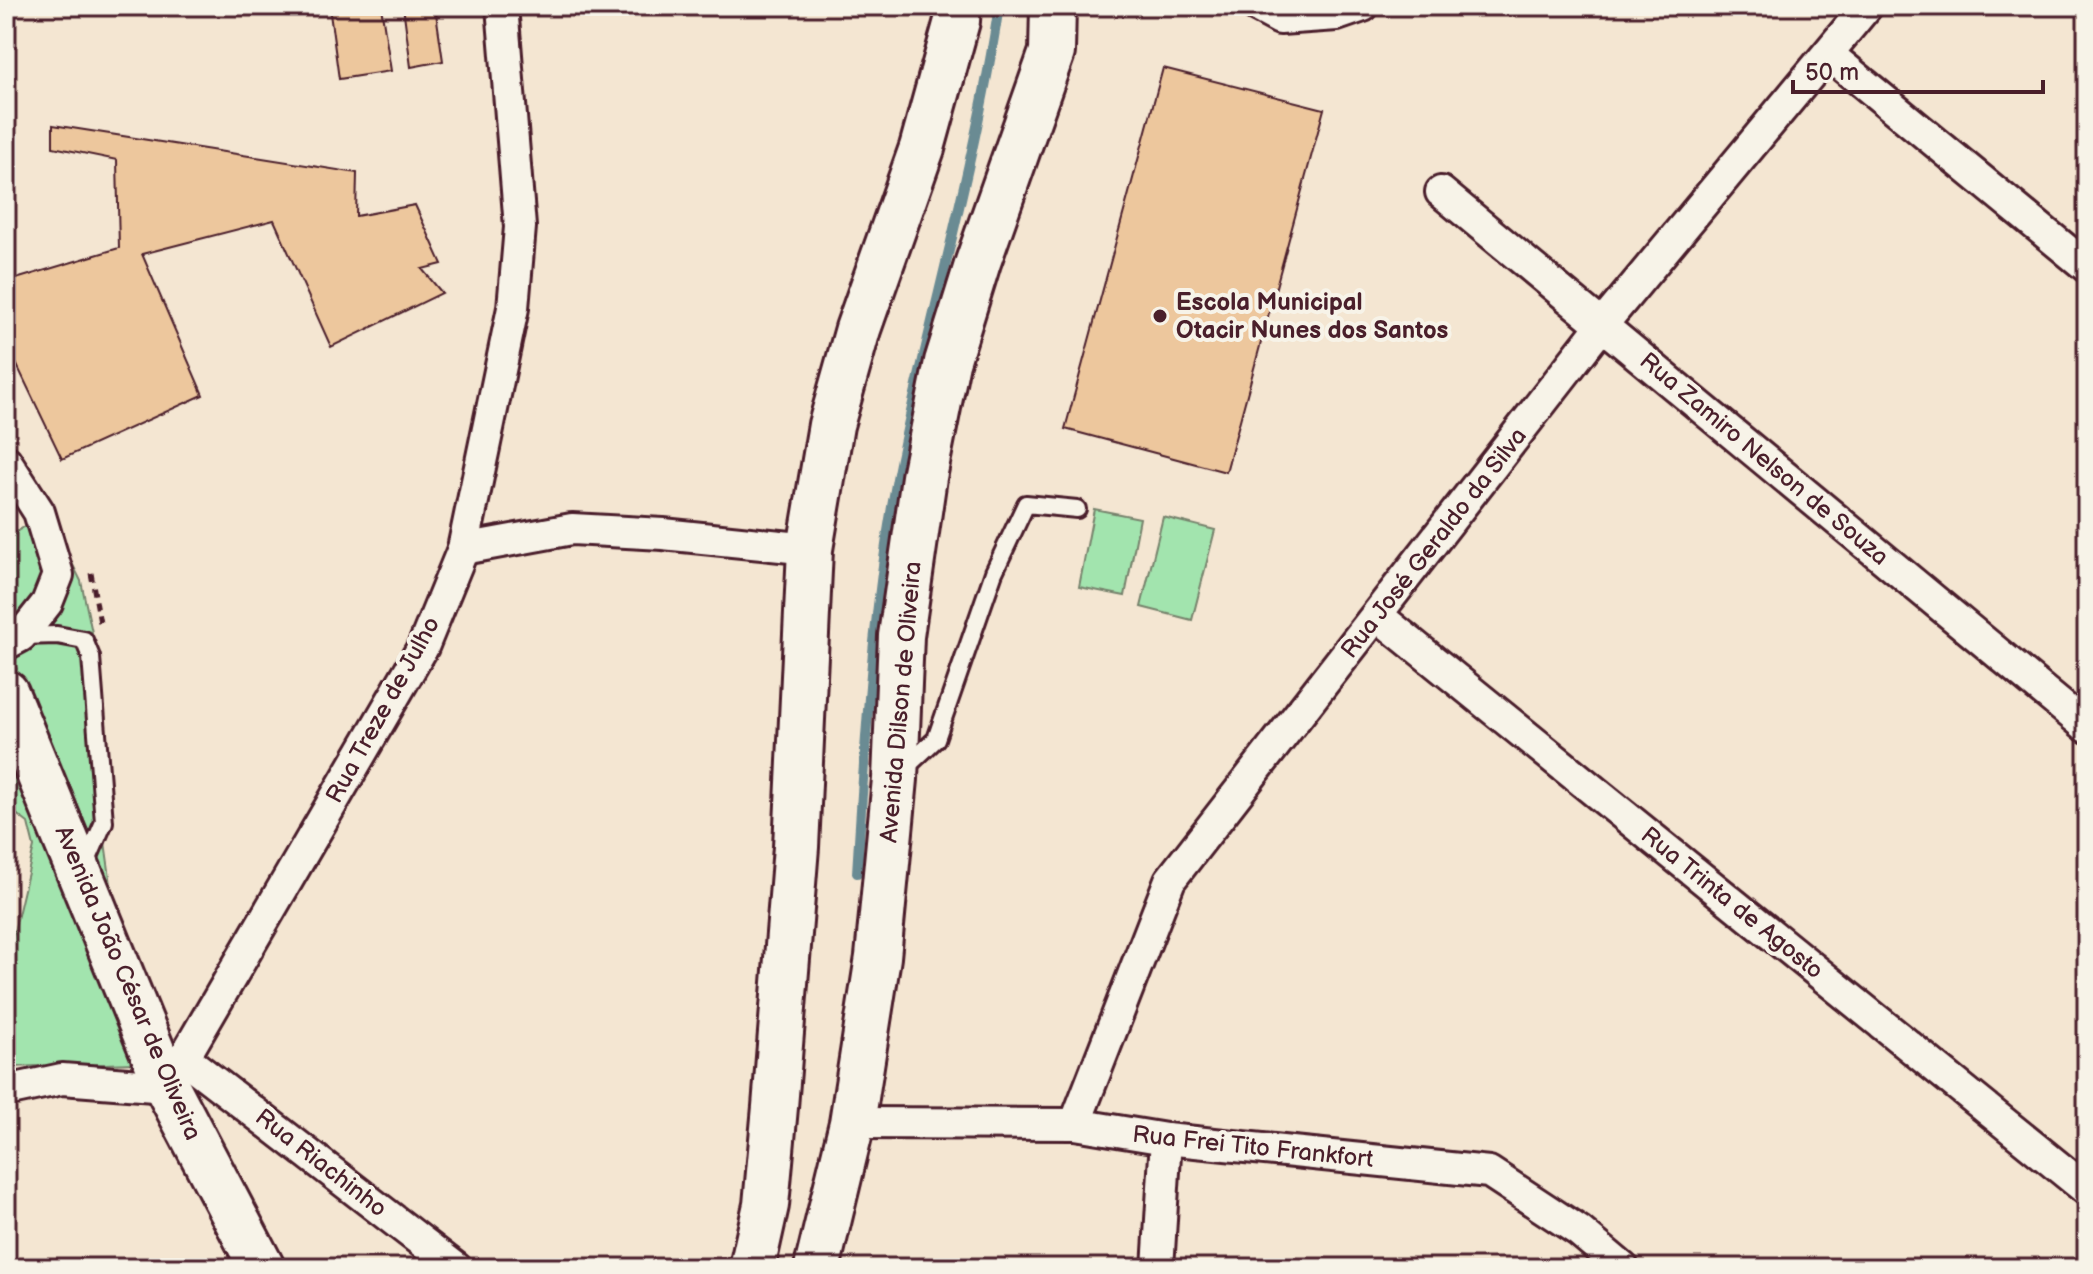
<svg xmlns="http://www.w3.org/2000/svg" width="2093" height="1274" viewBox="0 0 2093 1274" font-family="'Balsamiq Sans',sans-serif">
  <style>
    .green { fill: #a2e4ae; stroke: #76826c; stroke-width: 2 }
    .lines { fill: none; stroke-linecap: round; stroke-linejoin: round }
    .stream { stroke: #6b8b93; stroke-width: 10 }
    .building { fill: #edc79d; stroke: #4a1f2b; stroke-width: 2 }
    .lane-casing { stroke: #4a1f2b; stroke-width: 22 }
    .street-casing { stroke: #4a1f2b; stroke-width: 36 }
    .secondary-casing { stroke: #4a1f2b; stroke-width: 50 }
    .path { stroke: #4a1f2b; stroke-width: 5; stroke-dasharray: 8 6; stroke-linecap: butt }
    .lane { stroke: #f7f3e8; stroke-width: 16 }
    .street { stroke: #f7f3e8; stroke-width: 30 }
    .secondary { stroke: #f7f3e8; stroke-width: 44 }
    .poi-dot { fill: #4a1f2b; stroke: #f7f3e8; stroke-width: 3 }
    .labels { text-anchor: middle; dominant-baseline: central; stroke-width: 8; stroke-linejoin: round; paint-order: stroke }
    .poi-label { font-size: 24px; font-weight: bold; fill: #4a1f2b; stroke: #f7f3e8; text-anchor: start }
    .street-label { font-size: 24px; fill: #4a1f2b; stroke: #f7f3e8 }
  </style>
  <rect width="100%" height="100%" fill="#f4e6d2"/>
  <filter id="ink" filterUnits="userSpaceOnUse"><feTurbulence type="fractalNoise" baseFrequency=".0125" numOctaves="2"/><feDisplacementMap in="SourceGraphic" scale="16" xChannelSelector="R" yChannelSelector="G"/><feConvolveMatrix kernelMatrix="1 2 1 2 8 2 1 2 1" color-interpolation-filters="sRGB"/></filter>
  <g filter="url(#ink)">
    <!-- green -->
    <g class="green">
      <polygon points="1094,509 1140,518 1125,596 1079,587"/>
      <polygon points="47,513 81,581 103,684 105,842 136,1063 8,1067 6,1070 6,966 34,847 28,823 6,806 6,683 17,669 6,648 6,538"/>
      <polygon points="1163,517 1215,530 1192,620 1141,607"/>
    </g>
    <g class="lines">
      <!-- stream -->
      <path class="stream" d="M857,873C866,728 874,581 905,439C936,295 977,152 999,6"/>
    </g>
    <!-- building -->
    <g class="building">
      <polygon points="329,6 381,6 391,71 339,79"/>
      <polygon points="403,6 435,6 443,61 411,67"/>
      <polygon points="1163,68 1324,109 1226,472 1065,429"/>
      <polygon points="53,125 357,173 356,216 415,205 442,264 422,269 442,293 331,347 274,220 142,254 203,395 62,459 16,363 6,351 6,282 119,248 117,160 53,147"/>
    </g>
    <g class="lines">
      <defs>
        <g id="lane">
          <polyline points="22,636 57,635 84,640 91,657 104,822 84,868"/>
          <polyline points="904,769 936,739 994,572 1026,504 1077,509"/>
        </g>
        <g id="street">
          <polyline points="1256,6 1280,19 1337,15 1363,6"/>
          <polyline points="1828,54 2087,267"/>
          <polyline points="1441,192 2087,727"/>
          <polyline points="6,461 39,512 58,575 47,603 21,636 6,644"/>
          <polyline points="463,549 572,529 663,534 810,549"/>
          <polyline points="1378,616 2087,1190"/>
          <polyline points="185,1059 456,1268"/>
          <polyline points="6,1091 62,1079 167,1087 423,647 463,549 513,308 520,227 502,6"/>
          <polyline points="852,1123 1075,1124 1166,1139 1489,1172 1579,1231 1623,1268"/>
          <polyline points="1075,1124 1170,880 1602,325 1867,6"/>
          <polyline points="1158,1268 1166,1139"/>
        </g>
        <g id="secondary">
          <polyline points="6,693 167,1087 262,1268"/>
          <polyline points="752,1268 766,1205 775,1107 796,847 810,549 831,425 858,329 922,148 957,21 958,6"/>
          <polyline points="817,1268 852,1123 878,957 895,779 901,636 924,477 947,362 978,262 1052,52 1053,6"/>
        </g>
      </defs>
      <!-- lane casing -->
      <use href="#lane" class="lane-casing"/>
      <!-- street casing -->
      <use href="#street" class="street-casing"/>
      <!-- secondary casing -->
      <use href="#secondary" class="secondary-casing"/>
      <!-- path -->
      <polyline class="path" points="91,573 100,623"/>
      <!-- lane -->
      <use href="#lane" class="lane"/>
      <!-- street -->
      <use href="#street" class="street"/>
      <!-- secondary -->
      <use href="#secondary" class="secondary"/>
    </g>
  </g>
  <!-- markers -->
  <circle class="poi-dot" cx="1160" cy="316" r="8"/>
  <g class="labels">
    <!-- poi labels -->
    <g class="poi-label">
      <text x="1176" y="302">Escola Municipal<tspan x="1176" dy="28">Otacir Nunes dos Santos</tspan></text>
    </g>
    <!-- street labels -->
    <g class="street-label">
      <text transform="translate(1764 459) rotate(40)">Rua Zamiro Nelson de Souza</text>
      <text transform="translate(1434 543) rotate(-52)">Rua José Geraldo da Silva</text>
      <text transform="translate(901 702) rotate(-85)">Avenida Dilson de Oliveira</text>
      <text transform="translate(383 710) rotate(-61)">Rua Treze de Julho</text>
      <text transform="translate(1732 903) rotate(39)">Rua Trinta de Agosto</text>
      <text transform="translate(128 983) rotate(67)">Avenida João César de Oliveira</text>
      <text transform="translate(1253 1147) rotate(6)">Rua Frei Tito Frankfort</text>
      <text transform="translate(321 1163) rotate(38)">Rua Riachinho</text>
    </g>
  </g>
  <!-- margin -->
  <rect width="2093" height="1274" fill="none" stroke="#f7f3e8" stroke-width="32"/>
  <rect x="16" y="16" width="2061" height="1242" fill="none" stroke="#4a1f2b" stroke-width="3" filter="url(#ink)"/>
  <!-- scale -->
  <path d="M1793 80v12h250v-12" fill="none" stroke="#4a1f2b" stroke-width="4"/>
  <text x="1805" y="80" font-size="24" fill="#4a1f2b" stroke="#f7f3e8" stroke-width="6" paint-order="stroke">50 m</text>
</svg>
